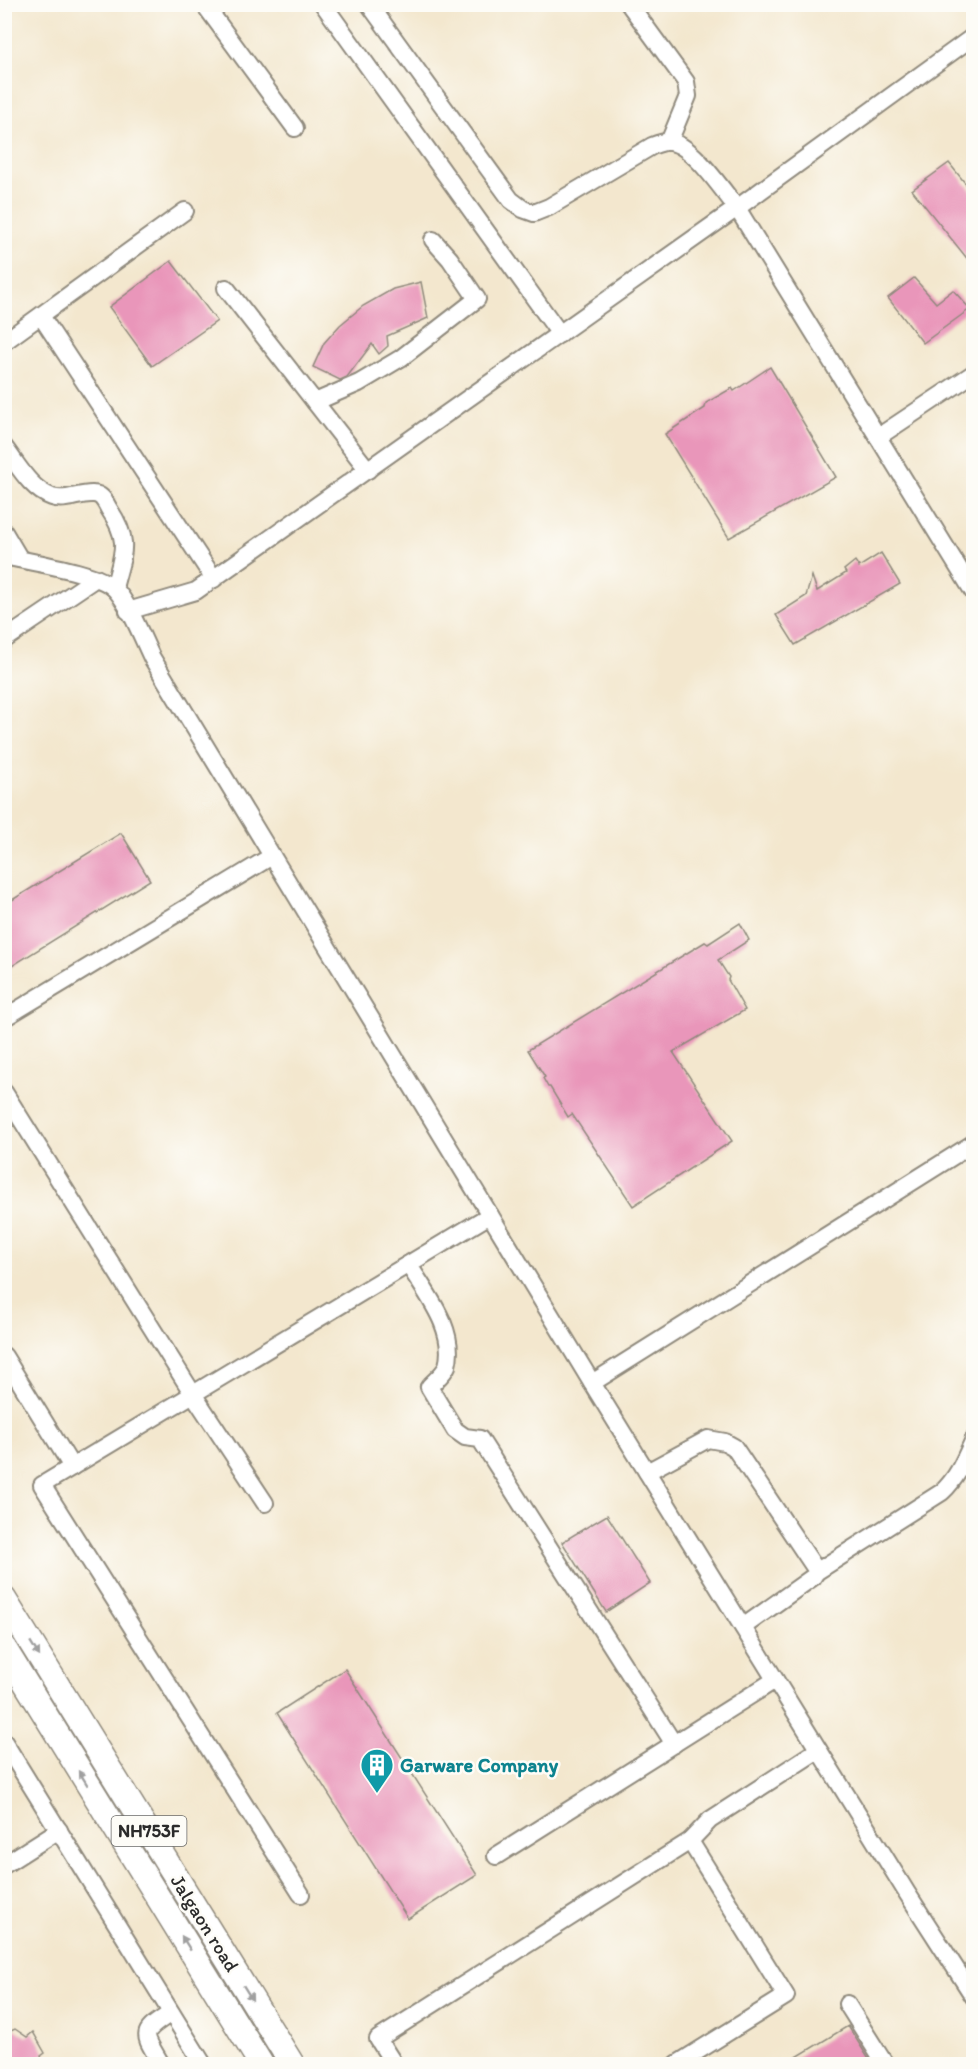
<svg xmlns="http://www.w3.org/2000/svg" width="978" height="2069" viewBox="0 0 978 2069" font-family="Itim,sans-serif">
  <style>
    .building { fill: #e996ba }
    .lines { fill: none; stroke-linecap: round; stroke-linejoin: round }
    .minor-casing { stroke: #8f897c; stroke-width: 20 }
    .highway-casing { stroke: #8f897c; stroke-width: 27 }
    .minor { stroke: #fff; stroke-width: 16 }
    .highway { stroke: #fff; stroke-width: 24 }
    .oneway { fill: #a0a0a0 }
    .labels { text-anchor: middle; dominant-baseline: central; stroke-width: 5; stroke-linejoin: round; paint-order: stroke }
    .shield { fill: #fdfcf7; stroke: #6a6a68; stroke-width: 1.5 }
    .shield-label { font-size: 18px; font-weight: bold; fill: #2b2b2b }
    .culture-label { font-size: 20px; font-weight: bold; fill: #0d838f; stroke: #fdfcf7; text-anchor: start }
    .street-label { font-size: 20px; fill: #2b2b2b; stroke: #fdfcf7 }
  </style>
  <rect width="100%" height="100%" fill="#fdfcf7"/>
  <filter id="ink" filterUnits="userSpaceOnUse"><feTurbulence type="fractalNoise" baseFrequency=".0167" numOctaves="2"/><feDisplacementMap in="SourceGraphic" scale="12" xChannelSelector="R" yChannelSelector="G"/><feConvolveMatrix kernelMatrix="1 2 1 2 8 2 1 2 1" color-interpolation-filters="sRGB"/></filter>
  <filter id="wash" filterUnits="userSpaceOnUse"><feTurbulence type="fractalNoise" baseFrequency=".008" numOctaves="4" result="noise"/><feDisplacementMap in="SourceGraphic" scale="24" xChannelSelector="R" yChannelSelector="G"/><feGaussianBlur stdDeviation="1.35" result="paint"/><feColorMatrix in="noise" values="0 0 0 0 0 0 0 0 0 0 0 0 0 0 0 0 0 1.4 0 .05"/><feComposite in="paint" operator="in"/></filter>
  <g filter="url(#wash)">
    <rect width="100%" height="100%" fill="#f3e7ce"/>
    <g id="blocks">
      <!-- building -->
      <g class="building">
        <polygon points="949,163 974,194 974,267 912,190"/>
        <polygon points="171,261 217,321 152,366 109,307"/>
        <polygon points="914,278 936,303 953,290 970,309 923,343 888,298"/>
        <polygon points="421,282 428,318 387,336 388,346 379,354 372,344 347,377 340,380 313,367 324,343 340,325 363,306 393,289"/>
        <polygon points="770,367 836,477 729,538 665,434 705,408 706,403 732,388 734,391"/>
        <polygon points="881,553 900,584 795,645 776,615 806,596 812,576 817,591 846,573 844,570 855,561 859,567"/>
        <polygon points="121,833 150,880 4,971 4,905"/>
        <polygon points="740,923 749,940 718,960 729,977 728,980 745,1010 673,1052 732,1141 633,1206 572,1114 568,1117 550,1087 548,1087 543,1078 545,1077 528,1050 705,942 708,944"/>
        <polygon points="607,1515 650,1583 606,1612 562,1542"/>
        <polygon points="345,1669 477,1875 408,1919 277,1713"/>
        <polygon points="848,2026 872,2064 785,2064"/>
        <polygon points="15,2029 27,2037 33,2032 45,2053 41,2056 42,2059 28,2062 30,2064 4,2064 4,2034"/>
      </g>
    </g>
  </g>
  <g filter="url(#ink)">
    <use href="#blocks" fill-opacity="0" stroke="#8f897c" stroke-width="1.5"/>
    <g class="lines">
      <defs>
        <g id="minor">
          <polyline points="204,4 295,128"/>
          <polyline points="323,4 560,334"/>
          <path d="M369,4L511,200L523,209L534,213L549,207L652,146C657,144 665,141 670,142C692,144 723,191 737,208L974,593"/>
          <polyline points="629,4 686,82 688,96 669,142"/>
          <polyline points="226,288 368,470"/>
          <polyline points="41,316 214,579"/>
          <polyline points="4,342 185,211"/>
          <polyline points="315,402 359,383 401,358 477,299 450,259 433,240"/>
          <polyline points="878,437 974,373"/>
          <path d="M4,447C18,465 30,489 52,497C65,502 79,493 93,494C102,494 105,502 109,509C131,542 123,552 114,588"/>
          <polyline points="4,532 20,559"/>
          <path d="M4,556C29,562 99,572 115,589C130,606 142,637 152,658L592,1383L907,1893L974,1997"/>
          <polyline points="128,611 196,591 737,208 974,36"/>
          <polyline points="4,640 96,578"/>
          <polyline points="4,1018 272,856"/>
          <polyline points="4,1092 193,1394 265,1503"/>
          <path d="M409,1265C426,1294 457,1330 447,1366C444,1374 434,1381 429,1387L455,1430L465,1437L480,1439L674,1744"/>
          <polyline points="4,1356 72,1467"/>
          <polyline points="592,1383 974,1143"/>
          <polyline points="647,1472 708,1439 725,1442 734,1447 815,1568 816,1572 813,1577 743,1627"/>
          <path d="M816,1572L942,1492C958,1477 965,1459 974,1439"/>
          <polyline points="4,1742 203,2064"/>
          <polyline points="496,1856 775,1680"/>
          <polyline points="4,1865 59,1830"/>
          <polyline points="301,1894 42,1485 490,1215"/>
          <polyline points="847,2004 885,2064"/>
          <path d="M161,2064C143,2032 139,2034 171,2013"/>
          <polyline points="394,2064 378,2039 690,1841 710,1820 818,1750"/>
          <polyline points="677,2064 786,1996 690,1841"/>
        </g>
        <g id="highway">
          <polyline points="4,1599 292,2064"/>
          <polyline points="4,1648 261,2064"/>
        </g>
      </defs>
      <!-- minor casing -->
      <use href="#minor" class="minor-casing"/>
      <!-- highway casing -->
      <use href="#highway" class="highway-casing"/>
      <!-- minor -->
      <use href="#minor" class="minor"/>
      <!-- highway -->
      <use href="#highway" class="highway"/>
    </g>
    <!-- one-way arrows -->
    <defs><path id="oneway-solid" d="M-6-.8H1V-3.2L6.5 0L1 3.2V.8H-6Z" transform="scale(1.5)"/></defs>
    <g class="oneway">
      <use href="#oneway-solid" transform="translate(35 1649) rotate(58)"/>
      <use href="#oneway-solid" transform="translate(83 1778) rotate(-122)"/>
      <use href="#oneway-solid" transform="translate(186 1943) rotate(-122)"/>
      <use href="#oneway-solid" transform="translate(248 1993) rotate(58)"/>
    </g>
  </g>
  <!-- icons -->
  <defs>
    <symbol id="building-pin" viewBox="-11 -11 22 30"><path d="M0 17L-7.5 6A9.5 9.5 0 1 1 7.5 6Z" fill="#0f9aa8" stroke="#fdfcf7"/><path d="M-4-6H4V6H1V3H-1V6H-4ZM-2.5-4.3h1.7v1.8h-1.7ZM.8-4.3h1.7v1.8H.8ZM-2.5-1h1.7V.8h-1.7ZM.8-1h1.7V.8H.8Z" fill="#fff"/></symbol>
  </defs>
  <g fill-rule="evenodd">
    <use href="#building-pin" x="358" y="1746" width="38" height="52"/>
  </g>
  <g class="labels">
    <!-- shield labels -->
    <rect class="shield" x="111.5" y="1816" width="75" height="30" rx="4.5"/>
    <g class="shield-label">
      <text x="149" y="1831">NH753F</text>
    </g>
    <!-- culture labels -->
    <g class="culture-label">
      <text x="400" y="1765">Garware Company</text>
    </g>
    <!-- street labels -->
    <g class="street-label">
      <text transform="translate(205 1923) rotate(58)">Jalgaon road</text>
    </g>
  </g>
  <!-- margin -->
  <rect width="978" height="2069" fill="none" stroke="#fdfcf7" stroke-width="24"/>
</svg>
